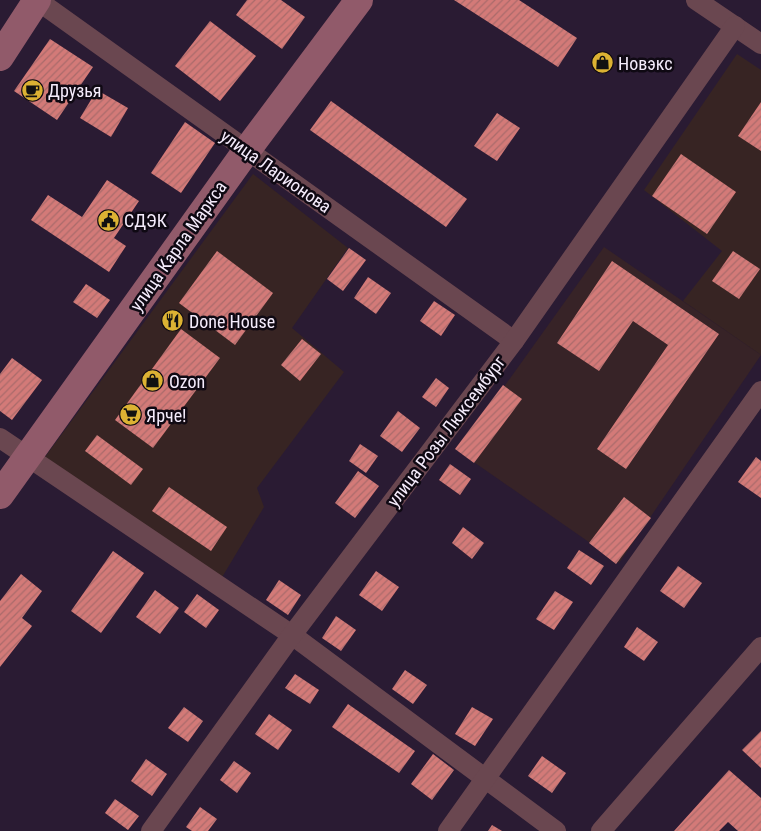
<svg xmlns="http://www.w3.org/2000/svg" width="761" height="831" viewBox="0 0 761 831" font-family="'Roboto Condensed',sans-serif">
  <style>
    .commercial { fill: #372423 }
    .industrial { fill: #372327 }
    .building { fill: url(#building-hatch) }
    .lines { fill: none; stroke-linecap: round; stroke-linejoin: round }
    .street { stroke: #6a4750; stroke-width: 20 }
    .secondary { stroke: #915a6a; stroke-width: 28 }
    .labels { text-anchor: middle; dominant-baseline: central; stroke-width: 5; stroke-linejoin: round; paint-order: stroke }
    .poi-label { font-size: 18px; fill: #f5ecfc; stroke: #0f0913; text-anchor: start }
    .street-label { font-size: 18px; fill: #f5ecfc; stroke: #0f0913 }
  </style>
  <defs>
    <pattern id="building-hatch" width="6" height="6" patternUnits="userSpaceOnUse" patternTransform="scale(1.25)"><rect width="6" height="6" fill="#d37a78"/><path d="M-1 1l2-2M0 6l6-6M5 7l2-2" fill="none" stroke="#aa6b6b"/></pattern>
  </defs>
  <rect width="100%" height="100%" fill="#2a1b33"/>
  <!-- commercial -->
  <g class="commercial">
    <polygon points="737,54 761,70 761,355 683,301 722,251 644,190"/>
    <polygon points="253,174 348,248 292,328 344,372 257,488 264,507 221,579 45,457"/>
  </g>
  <!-- industrial -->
  <polygon class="industrial" points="604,247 761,355 619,563 458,451"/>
  <!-- building -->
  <g class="building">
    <polygon points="247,0 281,0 305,17 282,49 236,15"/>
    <polygon points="454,0 519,0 577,38 558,67"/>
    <polygon points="210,21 256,56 220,101 175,66"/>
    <polygon points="50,39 93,67 57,120 14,91"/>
    <polygon points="97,90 128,108 111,137 80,118"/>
    <polygon points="331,101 467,199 446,227 310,130"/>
    <polygon points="761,102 761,151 738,136"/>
    <polygon points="497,113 520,128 497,161 474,146"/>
    <polygon points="185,122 215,143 181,193 151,173"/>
    <polygon points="681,154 736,192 707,234 652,196"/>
    <polygon points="107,180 139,201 114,238 126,246 109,272 31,220 48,195 82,217"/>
    <polygon points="349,248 366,260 343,291 327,279"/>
    <polygon points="217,251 273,293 235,345 179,303"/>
    <polygon points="733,251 760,269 739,299 712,281"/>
    <polygon points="612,261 719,334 626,469 597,449 668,345 633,321 599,371 557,343"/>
    <polygon points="368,277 391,293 376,314 354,298"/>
    <polygon points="86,284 110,300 97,318 73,302"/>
    <polygon points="434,301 455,315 441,336 420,321"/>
    <polygon points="181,329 220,358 153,448 115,420"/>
    <polygon points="302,339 321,354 300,381 281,365"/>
    <polygon points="12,358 42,380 12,420 0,411 0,374"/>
    <polygon points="436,378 449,388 436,407 422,397"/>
    <polygon points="503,385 522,399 474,463 455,449"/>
    <polygon points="398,411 420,428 402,452 380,436"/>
    <polygon points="97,435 143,469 131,485 85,451"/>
    <polygon points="360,444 378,456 366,473 349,461"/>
    <polygon points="756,457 761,461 761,498 738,482"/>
    <polygon points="450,464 471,479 460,495 439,480"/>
    <polygon points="358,471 379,486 355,518 335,503"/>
    <polygon points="169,487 227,527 211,551 152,511"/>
    <polygon points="624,497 651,518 616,564 589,543"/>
    <polygon points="463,527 484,543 472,559 452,543"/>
    <polygon points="579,550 604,566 591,585 567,568"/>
    <polygon points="113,551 144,573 101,633 71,611"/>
    <polygon points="678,566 702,583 684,608 660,591"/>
    <polygon points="376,571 399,587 382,611 359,595"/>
    <polygon points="21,574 42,591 22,618 32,626 0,667 0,601"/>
    <polygon points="279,580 301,595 288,615 266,600"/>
    <polygon points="155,590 179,608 160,634 136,617"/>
    <polygon points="555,591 573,602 554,630 536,619"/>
    <polygon points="197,594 219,610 206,628 184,612"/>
    <polygon points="336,616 356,630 341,651 322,638"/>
    <polygon points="637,627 658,642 644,661 624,647"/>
    <polygon points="405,670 427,685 413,704 392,689"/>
    <polygon points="295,674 319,690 310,704 285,688"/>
    <polygon points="348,704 415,751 399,773 332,727"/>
    <polygon points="184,707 203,721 188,742 168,728"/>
    <polygon points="472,707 493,719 475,746 455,734"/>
    <polygon points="269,714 292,730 278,750 255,734"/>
    <polygon points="761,731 761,768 742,750"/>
    <polygon points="433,754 454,770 432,800 411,784"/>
    <polygon points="542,756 566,773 552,793 528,776"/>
    <polygon points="146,759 167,774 152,796 131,781"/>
    <polygon points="234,761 251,773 237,793 220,780"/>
    <polygon points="729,770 761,798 761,831 738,831 728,822 719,831 674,831"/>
    <polygon points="115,799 139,816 128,830 105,813"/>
    <polygon points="200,807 217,819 208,831 192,831 186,827"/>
    <polygon points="492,825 502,831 488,831"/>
  </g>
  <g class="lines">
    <!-- street -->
    <g class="street">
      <polyline points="37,0 514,341"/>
      <polyline points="696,0 761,44"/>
      <polyline points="0,438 292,635 556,831"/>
      <polyline points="151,831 292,635 514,341 735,26"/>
      <polyline points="448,831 761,391"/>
      <polyline points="601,831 761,647"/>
    </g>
    <!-- secondary -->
    <g class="secondary">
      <polyline points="0,57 37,0"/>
      <polyline points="0,495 247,150 359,0"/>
    </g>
  </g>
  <!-- icons -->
  <defs>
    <symbol id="shop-disc" viewBox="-11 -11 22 22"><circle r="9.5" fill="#dcb233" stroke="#0f0913"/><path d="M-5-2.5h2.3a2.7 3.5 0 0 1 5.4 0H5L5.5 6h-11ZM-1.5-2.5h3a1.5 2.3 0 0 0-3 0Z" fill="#111"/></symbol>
    <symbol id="cafe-disc" viewBox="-11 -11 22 22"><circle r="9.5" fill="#dcb233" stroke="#0f0913"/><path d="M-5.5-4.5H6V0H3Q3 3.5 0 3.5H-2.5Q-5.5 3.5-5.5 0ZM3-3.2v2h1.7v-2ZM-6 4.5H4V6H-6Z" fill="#111"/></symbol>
    <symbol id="civic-disc" viewBox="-11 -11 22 22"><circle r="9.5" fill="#dcb233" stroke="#0f0913"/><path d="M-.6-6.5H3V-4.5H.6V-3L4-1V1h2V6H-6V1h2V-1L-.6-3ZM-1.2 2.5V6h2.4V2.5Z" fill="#111"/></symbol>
    <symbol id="restaurant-disc" viewBox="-11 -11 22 22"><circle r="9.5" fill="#dcb233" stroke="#0f0913"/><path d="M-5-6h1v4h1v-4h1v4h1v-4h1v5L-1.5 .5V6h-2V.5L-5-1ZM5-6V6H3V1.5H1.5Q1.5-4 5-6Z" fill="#111"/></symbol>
    <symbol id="supermarket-disc" viewBox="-11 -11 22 22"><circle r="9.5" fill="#dcb233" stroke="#0f0913"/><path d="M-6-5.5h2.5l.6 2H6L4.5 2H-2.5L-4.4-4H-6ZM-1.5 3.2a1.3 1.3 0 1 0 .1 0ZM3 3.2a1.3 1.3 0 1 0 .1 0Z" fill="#111"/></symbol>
  </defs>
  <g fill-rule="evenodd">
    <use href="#shop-disc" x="590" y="50" width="25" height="25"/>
    <use href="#cafe-disc" x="20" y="78" width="25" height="25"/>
    <use href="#civic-disc" x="96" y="208" width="25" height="25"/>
    <use href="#restaurant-disc" x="160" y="308" width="25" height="25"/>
    <use href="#shop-disc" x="140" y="368" width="25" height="25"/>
    <use href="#supermarket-disc" x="118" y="402" width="25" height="25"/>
  </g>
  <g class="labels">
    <!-- poi labels -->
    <g class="poi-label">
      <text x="618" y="63">Новэкс</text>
      <text x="48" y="90">Друзья</text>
      <text x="124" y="220">СДЭК</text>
      <text x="189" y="321">Done House</text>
      <text x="169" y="381">Ozon</text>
      <text x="146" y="415">Ярче!</text>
    </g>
    <!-- street labels -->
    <g class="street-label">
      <text transform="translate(276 171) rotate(35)">улица Ларионова</text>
      <text transform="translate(178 246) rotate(-55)">улица Карла Маркса</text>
      <text transform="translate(446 431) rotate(-53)">улица Розы Люксембург</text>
    </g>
  </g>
</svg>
